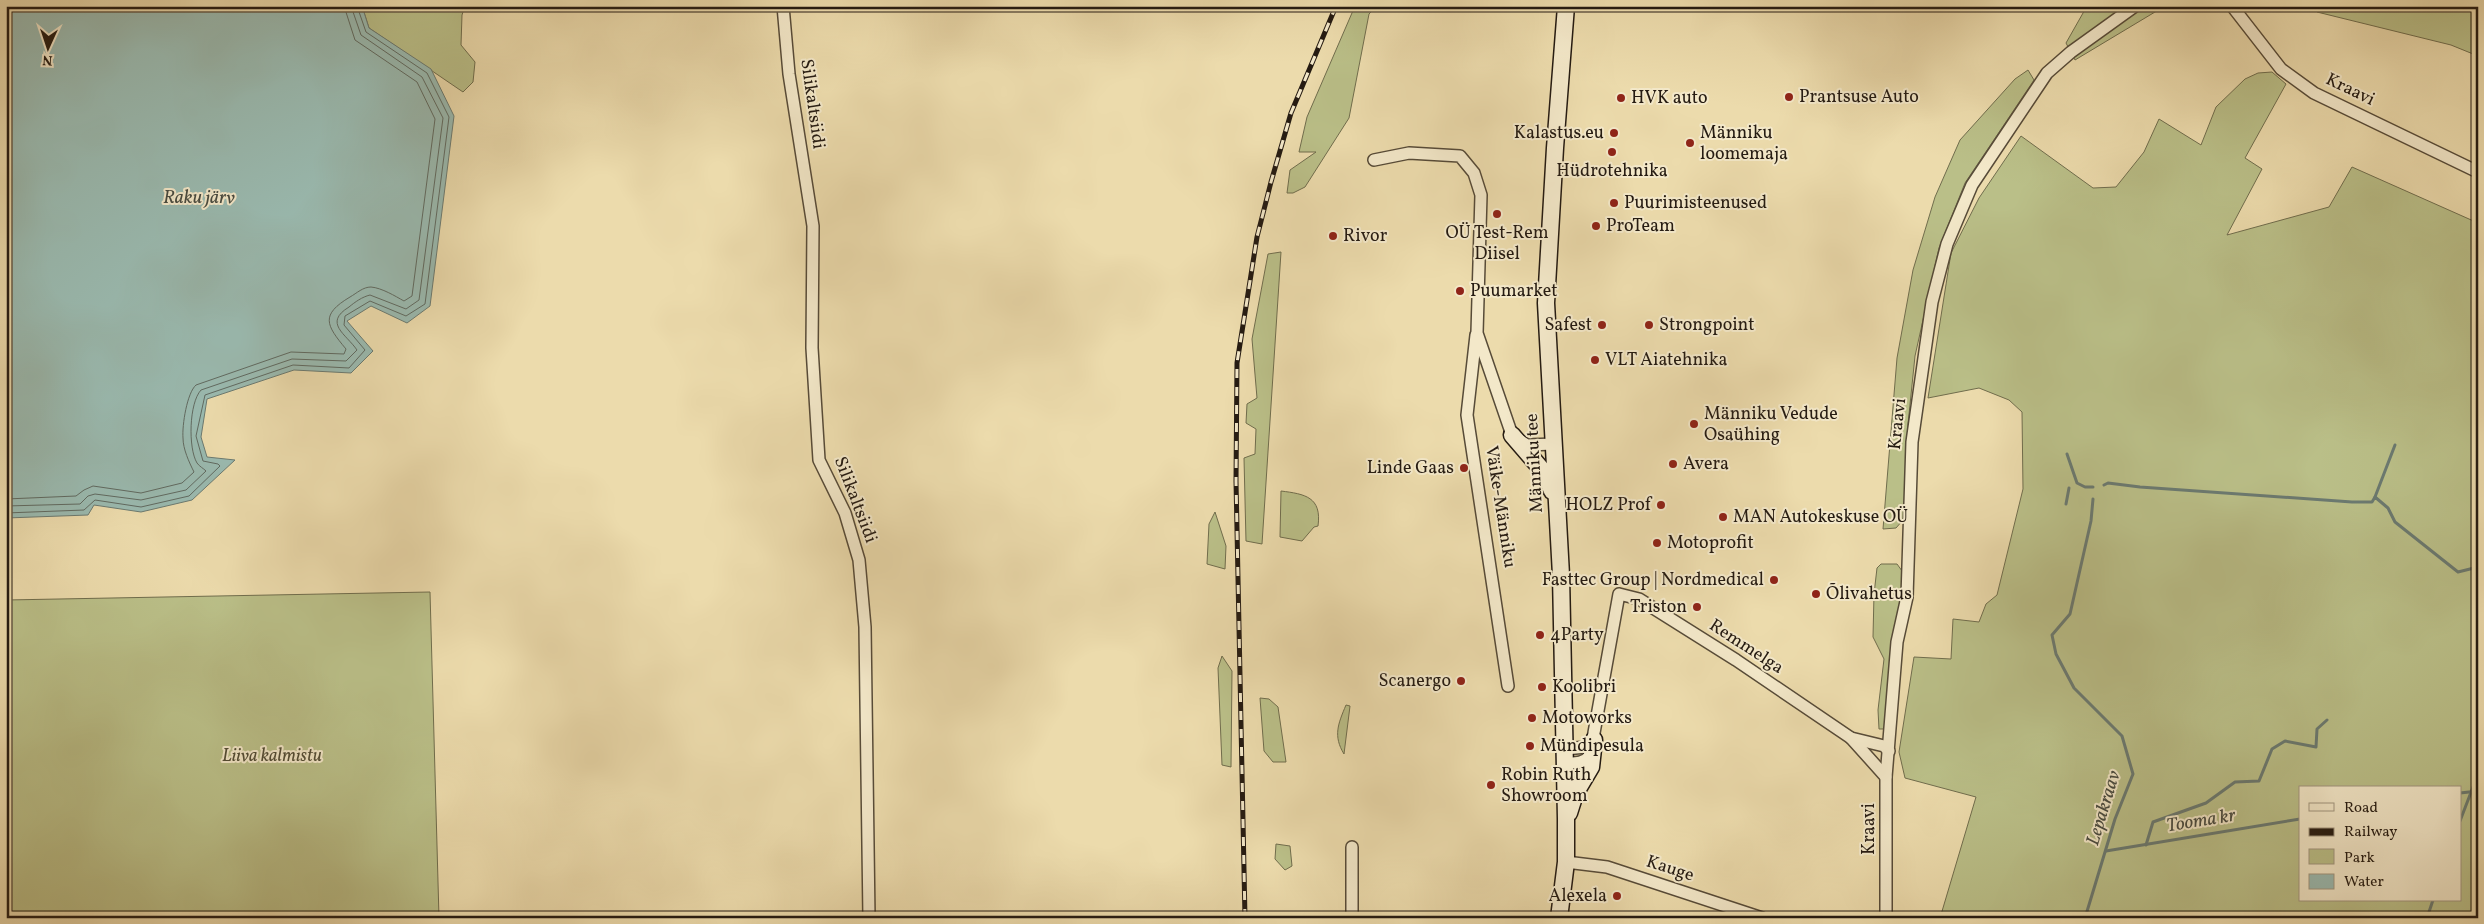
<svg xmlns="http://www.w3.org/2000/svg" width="2484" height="924" viewBox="0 0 2484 924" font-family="Vollkorn,serif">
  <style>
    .green { fill: #babf88; stroke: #706d4d; fill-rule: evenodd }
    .water { fill: #9abab0; stroke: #6b7a71 }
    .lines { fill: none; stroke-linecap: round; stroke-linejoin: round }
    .shore { stroke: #606a61; stroke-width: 1 }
    .stream { stroke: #6b7a71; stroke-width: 3 }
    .street-casing { stroke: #574b38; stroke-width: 14 }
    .secondary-casing { stroke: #251b12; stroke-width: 19 }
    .street { stroke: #f3e8c9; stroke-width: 11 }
    .secondary { stroke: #f3e8c9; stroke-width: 16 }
    .rail-casing { stroke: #251b12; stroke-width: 5 }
    .rail { stroke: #f3e8c9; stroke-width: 3; stroke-dasharray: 9; stroke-linecap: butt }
    .poi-dot { fill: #8f2418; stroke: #f3e8c9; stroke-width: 2 }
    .labels { text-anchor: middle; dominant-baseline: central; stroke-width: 4; stroke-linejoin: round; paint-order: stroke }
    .street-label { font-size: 18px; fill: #251b12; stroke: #f3e8c9 }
    .poi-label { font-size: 18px; fill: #251b12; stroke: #f3e8c9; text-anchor: start }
    .park-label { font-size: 18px; font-style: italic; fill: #524c35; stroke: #f3e8c9 }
    .water-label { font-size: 19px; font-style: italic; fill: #484b41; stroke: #f3e8c9 }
  </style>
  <rect width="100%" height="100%" fill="#ecdbac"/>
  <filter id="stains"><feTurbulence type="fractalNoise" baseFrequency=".004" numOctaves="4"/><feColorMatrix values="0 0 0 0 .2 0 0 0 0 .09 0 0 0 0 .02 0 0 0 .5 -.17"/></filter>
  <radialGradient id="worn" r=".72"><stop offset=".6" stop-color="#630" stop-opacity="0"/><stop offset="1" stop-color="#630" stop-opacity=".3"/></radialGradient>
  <!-- green -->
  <g class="green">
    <polygon points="362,6 465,6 462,15 461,45 475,62 473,82 463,92 369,28"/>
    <polygon points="1355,6 1377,6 1369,14 1349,118 1305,187 1293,193 1287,193 1290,170 1316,152 1299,152 1307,117"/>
    <polygon points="2087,6 2165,6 2075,60 2066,43"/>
    <polygon points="2315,6 2478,6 2478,56 2451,45 2317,12"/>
    <polygon points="2028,70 2034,80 1965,183 1939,248 1915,356 1908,424 1906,509 1903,520 1896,528 1883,529 1897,358 1913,270 1935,197 1960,140 2015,79"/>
    <path d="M2272,72L2286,84L2245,158L2262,169L2227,235L2329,207L2352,167L2478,223V918H1940L1976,797L1905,778L1899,752L1914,657L1951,659L1953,619L1979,622L1986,604L1997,595L2023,489L2022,412L2009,400L1979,388L1928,398L1951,253L1979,198L2021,136L2093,188L2116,187L2144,152L2159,119L2201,145L2216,107L2245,79L2258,73ZM2300,788H2460V900H2300Z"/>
    <polygon points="1281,252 1262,544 1246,541 1244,458 1255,454 1256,429 1246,423 1247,404 1257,398 1252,339 1268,254"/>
    <path d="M1281,491C1305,494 1322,497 1318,526L1314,527L1302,541L1280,537Z"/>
    <polygon points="1215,512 1226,546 1225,569 1207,564 1209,524"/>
    <polygon points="1881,564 1897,564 1905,575 1885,729 1879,729 1878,710 1884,659 1873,637 1874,594 1877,568"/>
    <polygon points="430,592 439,918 6,918 6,600"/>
    <polygon points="1222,656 1232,671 1231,767 1222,765 1218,668"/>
    <polygon points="1260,698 1269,699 1278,707 1286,762 1273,762 1264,751"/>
    <path d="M1346,705L1350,706L1344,754C1333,736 1338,724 1346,705Z"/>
    <polygon points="1276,844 1290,846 1292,866 1285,870 1275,859"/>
  </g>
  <!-- water -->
  <polygon class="water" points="6,6 362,6 369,28 431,69 454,116 430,306 407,323 371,306 347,321 373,351 351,373 294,370 207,399 201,437 207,457 235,460 192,500 141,512 94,505 88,515 6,518"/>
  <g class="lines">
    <!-- shore -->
    <g class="shore">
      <path d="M6,499L76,496L84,490L93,486L141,493L182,483L194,472C189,462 183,449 183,438C182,425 187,393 196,385L291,352L344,354L346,349C326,325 320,315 350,297C357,293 363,287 371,287C382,288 395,296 404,301L412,296L435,119L417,82L355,40L344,6"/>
      <path d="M6,506L80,504L88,496L95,494L141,500L186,490L206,471C203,468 200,467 197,463C188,448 189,403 201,390L292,359L346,361L357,350C346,334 323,323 349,307C355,302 362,297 370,295L406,309L419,300L443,118L422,77L361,35L351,6"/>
      <polyline points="6,513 84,510 95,500 141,507 189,496 220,466 218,464 203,461 196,436 205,395 293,365 349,368 365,350 344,325 345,316 370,301 406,316 425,304 449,117 427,73 366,32 357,6"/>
    </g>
    <!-- stream -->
    <g class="stream">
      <polyline points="2067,454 2077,483 2085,487 2093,487"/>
      <polyline points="2104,485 2108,483 2140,487 2352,502 2372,502 2375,497 2388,508 2395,522 2458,572 2478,567"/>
      <polyline points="2375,497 2395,445"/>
      <polyline points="2066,504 2069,488"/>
      <polyline points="2460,793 2478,791"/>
      <polyline points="2460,821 2478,774"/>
      <polyline points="2146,845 2153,822 2206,803 2235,782 2259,781 2272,749 2285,741 2316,747 2317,729 2327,720"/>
      <polyline points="2106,851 2300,819"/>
      <polyline points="2085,918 2115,819 2133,774 2122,736 2074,688 2056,654 2052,635 2070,614 2091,521 2093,499"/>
      <polyline points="2427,918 2433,900"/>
    </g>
    <defs>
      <g id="street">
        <polyline points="783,6 789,74 813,226 812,348 819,460 845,513 859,560 865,627 869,918"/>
        <polyline points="2232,6 2281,69 2314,93 2478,172"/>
        <polyline points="1374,160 1409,153 1460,156 1474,173 1481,195 1477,333 1512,435 1527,445 1554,444"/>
        <polyline points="1476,335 1467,415 1508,686"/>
        <polyline points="1851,738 1886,777"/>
        <polyline points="1565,749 1586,747 1594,740"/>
        <path d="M1565,763C1575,763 1584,764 1590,755L1619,594L1639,599L1736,660L1851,738L1884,746L1889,751"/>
        <polyline points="1352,847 1352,918"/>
        <polyline points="1566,862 1607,867 1762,918"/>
        <polyline points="1886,918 1886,777 1897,642 1907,597 1912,442 1932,302 1947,244 1972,185 2047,73 2071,52 2135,6"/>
      </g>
      <g id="secondary">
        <polyline points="1512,435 1544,472 1552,491"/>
        <polyline points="1569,813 1575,794 1591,767 1594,740"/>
        <polyline points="1559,918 1566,862 1566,819 1561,575 1546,303 1555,148 1566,6"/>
      </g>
    </defs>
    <!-- street casing -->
    <use href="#street" class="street-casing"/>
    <!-- secondary casing -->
    <use href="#secondary" class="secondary-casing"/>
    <!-- street -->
    <use href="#street" class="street"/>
    <!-- secondary -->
    <use href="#secondary" class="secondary"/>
    <defs>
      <polyline id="rail" points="1245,918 1236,481 1237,363 1257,237 1271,182 1291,113 1336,6"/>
    </defs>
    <!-- rail casing -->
    <use href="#rail" class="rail-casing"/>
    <!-- rail -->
    <use href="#rail" class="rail"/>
  </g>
  <!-- markers -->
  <g class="poi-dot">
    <circle cx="1789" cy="97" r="5"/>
    <circle cx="1621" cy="98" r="5"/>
    <circle cx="1614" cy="133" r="5"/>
    <circle cx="1690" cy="143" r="5"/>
    <circle cx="1612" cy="152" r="5"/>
    <circle cx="1614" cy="203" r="5"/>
    <circle cx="1497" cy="214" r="5"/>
    <circle cx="1596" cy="226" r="5"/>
    <circle cx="1333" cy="236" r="5"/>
    <circle cx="1460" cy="291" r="5"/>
    <circle cx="1602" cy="325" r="5"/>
    <circle cx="1649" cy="325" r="5"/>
    <circle cx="1595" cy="360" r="5"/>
    <circle cx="1694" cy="424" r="5"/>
    <circle cx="1673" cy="464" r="5"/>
    <circle cx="1464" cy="468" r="5"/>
    <circle cx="1661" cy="505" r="5"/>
    <circle cx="1723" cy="517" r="5"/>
    <circle cx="1657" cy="543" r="5"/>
    <circle cx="1774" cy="580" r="5"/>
    <circle cx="1816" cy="594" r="5"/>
    <circle cx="1697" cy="607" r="5"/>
    <circle cx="1540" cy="635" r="5"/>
    <circle cx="1461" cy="681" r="5"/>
    <circle cx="1542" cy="687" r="5"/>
    <circle cx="1532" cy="718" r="5"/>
    <circle cx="1530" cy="746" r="5"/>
    <circle cx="1491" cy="785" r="5"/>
    <circle cx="1617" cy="896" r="5"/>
  </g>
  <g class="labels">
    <!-- street labels -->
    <g class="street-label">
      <text transform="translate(2350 90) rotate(26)">Kraavi</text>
      <text transform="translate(812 104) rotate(82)">Silikaltsiidi</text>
      <text transform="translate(1898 424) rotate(-84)">Kraavi</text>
      <text transform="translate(1535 463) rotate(-93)">Männiku tee</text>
      <text transform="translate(855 500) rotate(69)">Silikaltsiidi</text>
      <text transform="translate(1500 507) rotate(81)">Väike-Männiku</text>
      <text transform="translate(1746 647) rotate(33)">Remmelga</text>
      <text transform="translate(1869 829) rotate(-90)">Kraavi</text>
      <text transform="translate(1670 869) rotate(18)">Kauge</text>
    </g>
    <!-- poi labels -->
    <g class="poi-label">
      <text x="1799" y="97">Prantsuse Auto</text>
      <text x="1631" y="98">HVK auto</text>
      <text x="1604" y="133" text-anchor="end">Kalastus.eu</text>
      <text x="1700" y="133">Männiku<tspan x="1700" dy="21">loomemaja</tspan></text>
      <text x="1612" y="171" text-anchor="middle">Hüdrotehnika</text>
      <text x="1624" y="203">Puurimisteenused</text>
      <text x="1606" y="226">ProTeam</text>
      <text x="1497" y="233" text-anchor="middle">OÜ Test-Rem<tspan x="1497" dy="21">Diisel</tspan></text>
      <text x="1343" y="236">Rivor</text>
      <text x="1470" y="291">Puumarket</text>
      <text x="1592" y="325" text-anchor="end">Safest</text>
      <text x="1659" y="325">Strongpoint</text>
      <text x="1605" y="360">VLT Aiatehnika</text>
      <text x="1704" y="414">Männiku Vedude<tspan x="1704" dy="21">Osaühing</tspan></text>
      <text x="1683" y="464">Avera</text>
      <text x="1454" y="468" text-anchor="end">Linde Gaas</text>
      <text x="1651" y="505" text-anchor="end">HOLZ Prof</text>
      <text x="1733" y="517">MAN Autokeskuse OÜ</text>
      <text x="1667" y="543">Motoprofit</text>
      <text x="1764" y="580" text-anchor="end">Fasttec Group | Nordmedical</text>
      <text x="1826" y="594">Õlivahetus</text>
      <text x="1687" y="607" text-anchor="end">Triston</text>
      <text x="1550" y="635">4Party</text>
      <text x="1451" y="681" text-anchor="end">Scanergo</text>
      <text x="1552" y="687">Koolibri</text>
      <text x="1542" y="718">Motoworks</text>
      <text x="1540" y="746">Mündipesula</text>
      <text x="1501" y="775">Robin Ruth<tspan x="1501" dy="21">Showroom</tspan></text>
      <text x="1607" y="896" text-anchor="end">Alexela</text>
    </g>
    <!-- park labels -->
    <g class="park-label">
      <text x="272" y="756">Liiva kalmistu</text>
    </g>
    <!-- water labels -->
    <g class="water-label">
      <text x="199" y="198">Raku järv</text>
      <text transform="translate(2104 808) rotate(-73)">Lepakraav</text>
      <text transform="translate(2201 821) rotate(-9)">Tooma kr</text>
    </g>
  </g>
  <!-- margin -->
  <rect width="2484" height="924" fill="none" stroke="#ecdbac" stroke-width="25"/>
  <rect x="8" y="8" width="2469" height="909" fill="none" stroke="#251b12" stroke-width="2.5"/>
  <rect x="12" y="12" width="2459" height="899" fill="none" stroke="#251b12"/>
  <!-- legend -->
  <rect x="2299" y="786" width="162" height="115" fill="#f3e8c9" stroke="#a19680"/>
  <rect x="2309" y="803" width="25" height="8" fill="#f3e8c9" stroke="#a19680"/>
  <text x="2344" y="812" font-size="15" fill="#251b12">Road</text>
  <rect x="2309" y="828" width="25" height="8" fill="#251b12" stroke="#a19680"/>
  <text x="2344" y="836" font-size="15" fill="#251b12">Railway</text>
  <rect x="2309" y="849" width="25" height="15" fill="#babf88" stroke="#a19680"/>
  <text x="2344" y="862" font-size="15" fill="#251b12">Park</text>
  <rect x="2309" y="874" width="25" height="15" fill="#9abab0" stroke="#a19680"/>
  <text x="2344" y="886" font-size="15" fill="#251b12">Water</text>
  <!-- north arrow -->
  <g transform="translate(48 48) rotate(183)" stroke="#f3e8c9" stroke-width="4" paint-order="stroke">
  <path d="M0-4L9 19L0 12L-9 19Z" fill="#251b12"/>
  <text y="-8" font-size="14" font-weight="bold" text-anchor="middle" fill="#251b12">N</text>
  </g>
  <rect width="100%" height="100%" filter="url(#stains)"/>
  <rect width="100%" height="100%" fill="url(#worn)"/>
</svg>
